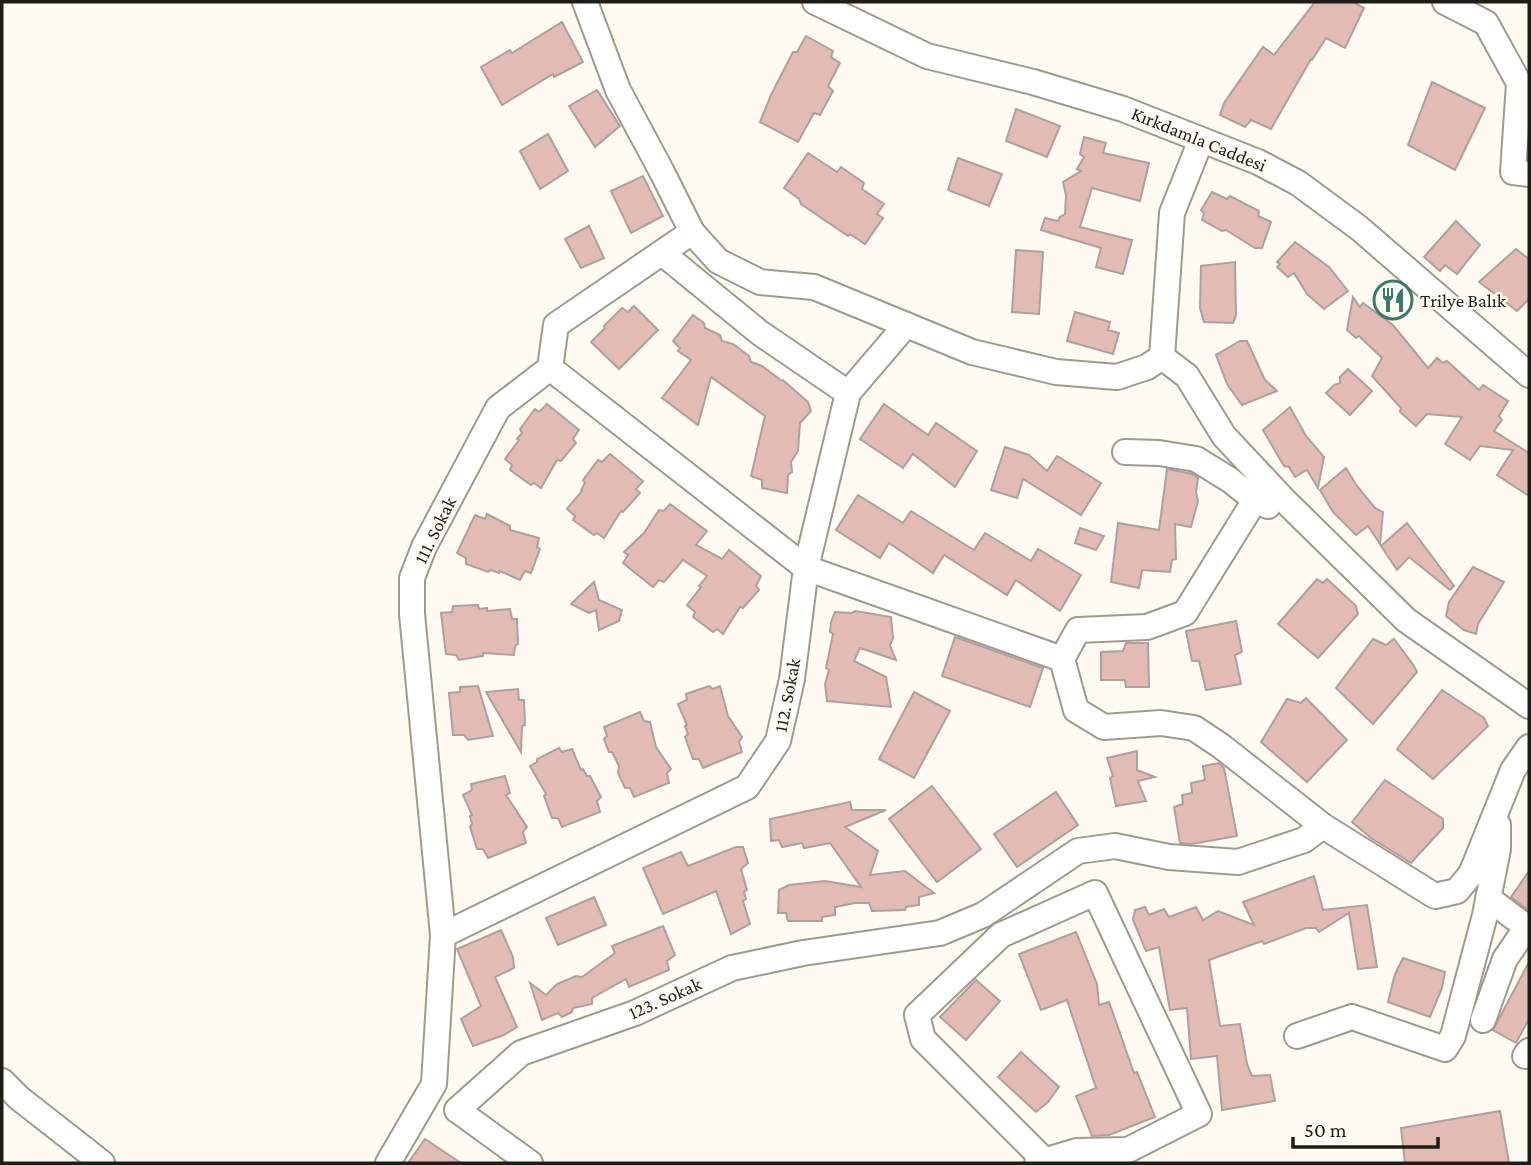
<svg xmlns="http://www.w3.org/2000/svg" width="1531" height="1165" viewBox="0 0 1531 1165" font-family="'Crimson Pro',serif">
  <style>
    .building { fill: #e1bbb4; stroke: #af9f9d; stroke-width: 2 }
    .lines { fill: none; stroke-linecap: round; stroke-linejoin: round }
    .minor-casing { stroke: #a09a8e; stroke-width: 28 }
    .minor { stroke: #fff; stroke-width: 24 }
    .labels { text-anchor: middle; dominant-baseline: central; stroke-width: 5; stroke-linejoin: round; paint-order: stroke }
    .street-label { font-size: 19px; fill: #1f1d18; stroke: #fffbf3 }
    .poi-label { font-size: 19px; fill: #1f1d18; stroke: #fffbf3; text-anchor: start }
  </style>
  <rect width="100%" height="100%" fill="#fffbf3"/>
  <!-- building -->
  <g class="building">
    <polygon points="1315,2 1353,2 1364,8 1345,48 1326,38 1312,60 1311,59 1271,129 1251,120 1245,127 1220,115 1224,103 1263,47 1274,55"/>
    <polygon points="562,22 583,62 554,77 553,74 502,105 481,67 510,50 512,53"/>
    <polygon points="806,36 833,51 831,57 840,63 828,86 833,91 820,115 814,113 798,142 760,122 771,95 793,52 797,52"/>
    <polygon points="1432,82 1485,108 1455,170 1408,145"/>
    <polygon points="597,90 620,126 595,147 569,106"/>
    <polygon points="1016,109 1060,126 1047,157 1006,141"/>
    <polygon points="548,134 568,171 540,189 520,151"/>
    <polygon points="1084,137 1106,143 1103,153 1149,163 1140,201 1092,188 1080,227 1132,240 1123,274 1096,267 1101,248 1041,230 1045,218 1058,221 1060,217 1065,214 1066,195 1063,182 1081,171 1077,169 1084,157 1080,154"/>
    <polygon points="808,153 837,172 841,167 857,178 864,183 862,189 884,204 877,214 883,218 865,244 850,234 848,236 801,204 799,199 784,188"/>
    <polygon points="958,158 1002,174 989,206 948,190"/>
    <polygon points="643,176 663,216 631,233 611,191"/>
    <polygon points="1212,192 1227,199 1230,196 1255,209 1259,211 1258,216 1271,222 1262,248 1255,248 1226,230 1222,231 1202,220 1204,213 1201,210"/>
    <polygon points="1456,221 1480,245 1457,274 1445,265 1440,271 1424,257"/>
    <polygon points="589,226 604,258 581,268 565,239"/>
    <polygon points="1295,242 1329,267 1348,291 1324,309 1307,294 1294,273 1288,277 1277,267 1280,264 1277,262"/>
    <polygon points="1516,249 1529,259 1529,299 1517,311 1479,282"/>
    <polygon points="1016,250 1043,252 1039,314 1012,312"/>
    <polygon points="1235,262 1236,315 1233,323 1204,322 1200,308 1201,266"/>
    <polygon points="1353,297 1360,307 1363,303 1393,325 1428,368 1437,358 1443,363 1447,361 1479,390 1483,385 1508,401 1499,416 1502,420 1494,431 1529,453 1529,496 1497,475 1513,450 1480,446 1470,460 1445,444 1462,417 1427,414 1416,426 1400,412 1401,408 1372,376 1382,358 1359,336 1356,338 1347,330"/>
    <polygon points="634,306 658,330 619,369 591,342 605,328 604,326 622,308 628,312"/>
    <polygon points="1075,312 1110,322 1108,330 1119,333 1113,354 1067,341"/>
    <polygon points="693,315 704,323 705,328 720,335 722,341 733,344 749,356 751,362 762,366 782,381 783,380 808,402 811,411 800,423 798,451 791,462 792,472 788,475 787,493 762,488 762,480 751,476 765,416 711,377 698,425 662,398 691,360 678,351 680,348 673,341"/>
    <polygon points="1240,341 1247,341 1265,380 1277,391 1242,405 1227,384 1216,355"/>
    <polygon points="1348,369 1372,391 1350,415 1326,393 1334,385 1340,383 1340,377"/>
    <polygon points="547,404 579,430 573,439 576,443 561,461 557,460 541,488 534,483 531,485 510,470 512,465 505,459 519,440 517,439 522,433 520,429 535,409 539,412"/>
    <polygon points="884,404 928,435 936,423 977,451 955,487 913,454 903,468 860,439"/>
    <polygon points="1290,407 1306,436 1324,457 1318,488 1307,470 1295,477 1289,467 1284,466 1263,430"/>
    <polygon points="1005,447 1029,455 1047,471 1057,456 1101,483 1081,515 1023,479 1017,498 991,490"/>
    <polygon points="610,454 643,481 636,489 640,493 623,512 621,511 604,538 597,533 594,535 573,520 575,516 567,509 582,491 581,490 585,483 583,480 598,460 602,462"/>
    <polygon points="1346,468 1357,486 1375,508 1383,512 1380,544 1368,526 1356,535 1333,512 1320,490"/>
    <polygon points="1167,469 1193,474 1198,478 1196,492 1198,501 1191,527 1175,524 1176,559 1172,560 1170,572 1142,570 1139,588 1111,582 1118,523 1159,530"/>
    <polygon points="858,495 903,523 911,511 974,550 985,533 1031,561 1038,549 1081,575 1060,611 1016,580 1007,595 944,555 933,573 889,543 880,558 836,530"/>
    <polygon points="670,504 707,531 696,545 722,559 729,550 761,576 756,586 759,590 743,608 740,607 723,634 717,629 713,632 693,617 695,612 687,605 701,587 699,586 707,576 683,560 664,582 659,580 653,587 623,563 628,555 624,552 644,533 659,510 664,511"/>
    <polygon points="487,514 510,526 510,530 539,538 537,547 540,549 531,573 525,571 520,580 500,571 499,573 491,570 488,572 466,564 466,558 457,553 475,515 485,519"/>
    <polygon points="1407,523 1454,586 1450,590 1409,557 1397,570 1381,546"/>
    <polygon points="1080,528 1104,536 1096,550 1075,543"/>
    <polygon points="1473,567 1504,582 1478,624 1476,634 1464,630 1446,616 1449,602"/>
    <polygon points="1317,579 1323,583 1327,579 1356,606 1358,614 1318,658 1278,624"/>
    <polygon points="594,582 599,600 622,610 619,621 599,630 596,610 589,613 571,604"/>
    <polygon points="478,605 479,609 487,608 487,611 510,609 512,619 517,619 518,644 515,646 514,655 483,653 483,656 459,660 456,655 446,654 441,613 452,612 453,606"/>
    <polygon points="855,611 891,617 893,638 890,645 896,660 860,648 854,661 886,677 891,707 827,701 825,684 829,670 826,668 833,634 830,632 831,622 835,612 852,613"/>
    <polygon points="1236,621 1242,652 1235,655 1241,684 1206,690 1199,661 1192,661 1186,631"/>
    <polygon points="955,637 1043,668 1030,707 942,676"/>
    <polygon points="1373,639 1386,645 1394,639 1414,666 1417,672 1373,724 1336,688"/>
    <polygon points="1126,643 1148,643 1149,687 1126,687 1125,680 1101,680 1101,652 1123,651"/>
    <polygon points="478,686 493,736 468,740 464,735 453,735 449,693 460,692 460,687"/>
    <polygon points="709,686 713,689 720,686 728,716 742,737 739,742 742,752 703,768 699,759 693,759 685,737 688,734 685,726 687,725 678,704 687,700 686,694"/>
    <polygon points="518,689 519,700 524,700 525,725 522,726 521,752 486,692"/>
    <polygon points="1442,690 1484,718 1488,726 1433,779 1397,749"/>
    <polygon points="914,692 950,711 914,778 879,759"/>
    <polygon points="1306,698 1347,740 1307,782 1261,742 1287,699 1301,703"/>
    <polygon points="640,712 644,721 650,722 656,747 671,769 667,773 669,783 634,797 630,788 625,788 618,773 619,766 612,752 609,752 604,739 607,736 604,727"/>
    <polygon points="559,748 562,752 572,749 581,770 583,769 587,776 590,776 601,797 597,801 600,812 562,827 558,818 552,818 544,796 546,794 530,766 537,762 537,759"/>
    <polygon points="1137,751 1137,770 1155,777 1138,781 1146,801 1116,806 1110,778 1113,776 1107,758"/>
    <polygon points="1219,763 1224,768 1237,836 1192,844 1180,843 1174,807 1183,804 1182,795 1192,793 1191,783 1205,780 1203,766"/>
    <polygon points="505,776 510,793 506,795 527,827 523,832 526,843 488,858 483,849 477,849 470,827 472,824 470,816 472,815 463,795 472,790 471,784"/>
    <polygon points="1385,780 1443,819 1443,828 1411,863 1371,838 1352,822"/>
    <polygon points="932,786 981,849 937,882 889,819"/>
    <polygon points="1056,792 1078,825 1017,867 994,834"/>
    <polygon points="850,802 852,810 886,810 845,827 878,851 870,875 905,871 934,893 919,897 919,905 906,907 905,910 872,911 869,903 855,903 835,907 835,915 822,917 822,921 788,921 786,913 778,913 779,890 789,885 825,881 861,887 830,843 804,848 802,843 782,847 779,840 771,841 770,819"/>
    <polygon points="736,847 743,847 748,863 741,869 747,890 744,892 746,899 743,901 750,924 731,934 716,891 663,914 643,868 681,852 688,866"/>
    <polygon points="1529,871 1529,911 1511,897"/>
    <polygon points="1314,876 1323,910 1367,905 1377,967 1358,969 1349,913 1319,932 1316,928 1306,928 1264,944 1262,941 1209,960 1220,1026 1240,1024 1247,1064 1252,1076 1270,1075 1275,1101 1222,1110 1217,1056 1191,1059 1187,1008 1170,1010 1159,947 1146,951 1133,920 1135,910 1145,907 1149,915 1164,909 1169,917 1196,907 1203,920 1218,911 1254,925 1243,902"/>
    <polygon points="594,897 606,925 558,945 546,918"/>
    <polygon points="663,926 675,955 667,961 669,970 629,987 626,979 592,998 592,1004 573,1008 572,1012 562,1017 558,1013 542,1020 530,983 546,995 557,984 576,976 582,977 615,953 612,946"/>
    <polygon points="501,930 513,957 514,968 495,977 517,1027 504,1035 473,1046 461,1019 481,1006 457,949"/>
    <polygon points="1076,932 1097,984 1099,1005 1109,1002 1134,1073 1137,1072 1155,1117 1109,1135 1092,1136 1076,1096 1096,1088 1067,1000 1041,1010 1019,954"/>
    <polygon points="1403,958 1445,972 1442,988 1430,1017 1388,1002 1395,974"/>
    <polygon points="1529,962 1529,1019 1516,1043 1493,1030"/>
    <polygon points="976,980 1000,1001 966,1040 940,1017"/>
    <polygon points="1021,1052 1059,1087 1048,1102 1036,1112 998,1077"/>
    <polygon points="1500,1111 1509,1163 1405,1163 1401,1128"/>
    <polygon points="425,1139 461,1163 408,1163"/>
  </g>
  <g class="lines">
    <defs>
      <g id="minor">
        <polyline points="585,2 618,90 662,172 692,232 718,261 760,282 814,287 972,352 1056,372 1117,377 1147,367 1162,357"/>
        <polyline points="815,2 927,56 1033,82 1123,109 1258,162 1298,183 1359,228 1529,375"/>
        <polyline points="1445,2 1486,23 1519,83 1513,172 1529,174"/>
        <polyline points="662,253 760,333 848,393"/>
        <polyline points="1162,357 1187,376 1224,436 1284,500 1406,620 1529,706"/>
        <polyline points="1162,357 1172,213 1201,140"/>
        <polyline points="550,368 806,568 1062,659"/>
        <polyline points="1125,452 1159,453 1196,459 1230,480 1255,500 1268,506"/>
        <polyline points="1255,500 1185,613 1147,627 1078,630 1062,659 1076,710 1104,727 1161,723 1194,728 1221,746 1323,826 1435,896 1457,891 1471,874 1513,770 1529,747"/>
        <polyline points="1488,898 1529,929"/>
        <polyline points="443,935 747,787 778,741 792,679 806,568 848,393 906,325"/>
        <polyline points="1483,1020 1505,959 1527,927"/>
        <polyline points="1297,1036 1352,1017 1445,1049 1453,1036 1485,915 1498,849 1498,825"/>
        <polyline points="1525,1056 1529,1051"/>
        <polyline points="2,1081 19,1098 102,1163"/>
        <polyline points="388,1163 434,1084 443,935 412,614 412,578 424,547 498,408 550,368 556,325 692,232"/>
        <polyline points="530,1163 457,1110 521,1053 635,1013 732,968 803,953 940,933 983,915 1078,851 1115,846 1169,857 1238,862 1304,840 1323,826"/>
        <polyline points="1037,1163 1077,1151 1128,1150 1199,1114 1095,893 1001,935 917,1015 923,1039 1044,1160"/>
      </g>
    </defs>
    <!-- minor casing -->
    <use href="#minor" class="minor-casing"/>
    <!-- minor -->
    <use href="#minor" class="minor"/>
  </g>
  <!-- icons -->
  <defs>
    <symbol id="restaurant-ring" viewBox="-11 -11 22 22"><circle r="9.5" fill="#fffbf3" stroke="#3a7a68" stroke-width="1.5"/><path d="M-5-6h1v4h1v-4h1v4h1v-4h1v5L-1.5 .5V6h-2V.5L-5-1ZM5-6V6H3V1.5H1.5Q1.5-4 5-6Z" fill="#3a7a68"/></symbol>
  </defs>
  <g fill-rule="evenodd">
    <use href="#restaurant-ring" x="1371" y="278" width="44" height="44"/>
  </g>
  <g class="labels">
    <!-- street labels -->
    <g class="street-label">
      <text transform="translate(1199 139) rotate(22)">Kırkdamla Caddesi</text>
      <text transform="translate(435 530) rotate(-64)">111. Sokak</text>
      <text transform="translate(787 695) rotate(-79)">112. Sokak</text>
      <text transform="translate(665 998) rotate(-24)">123. Sokak</text>
    </g>
    <!-- poi labels -->
    <g class="poi-label">
      <text x="1420" y="300">Trilye Balık</text>
    </g>
  </g>
  <!-- border -->
  <rect width="1531" height="1165" fill="none" stroke="#1f1d18" stroke-width="7"/>
  <!-- scale -->
  <path d="M1293 1137v10h145v-10" fill="none" stroke="#1f1d18" stroke-width="3.5"/>
  <text x="1304" y="1137" font-size="21" fill="#1f1d18" stroke="#fffbf3" stroke-width="5" paint-order="stroke">50 m</text>
</svg>
